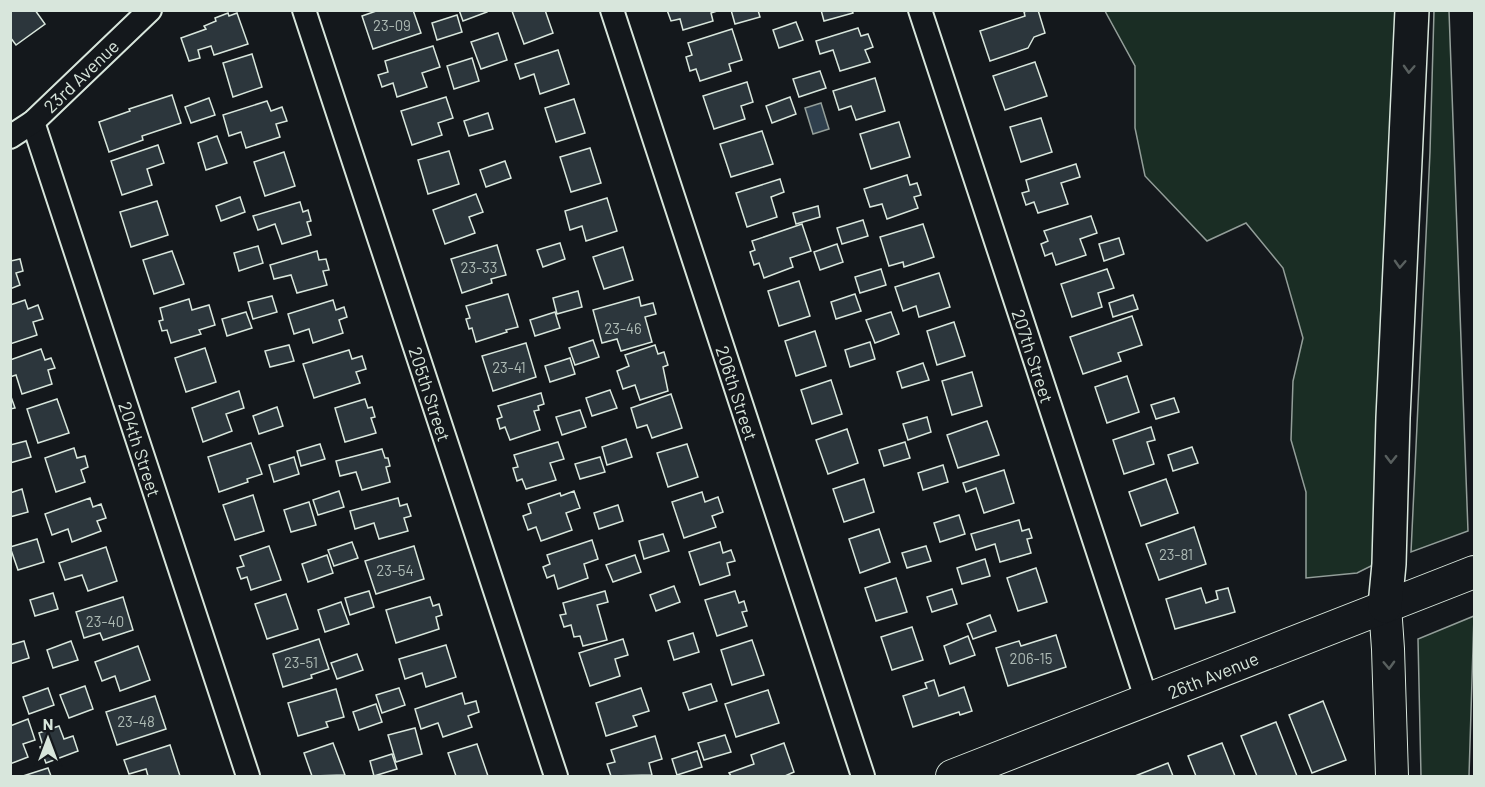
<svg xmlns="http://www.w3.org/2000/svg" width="1485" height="787" viewBox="0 0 1485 787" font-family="Barlow,sans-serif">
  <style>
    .green { fill: #1a2d24; stroke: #939e99; stroke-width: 1.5 }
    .water { fill: #2f3f4d; stroke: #939e99; stroke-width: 1.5 }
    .building { fill: #2c363c; stroke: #d8e6dc; stroke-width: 1.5 }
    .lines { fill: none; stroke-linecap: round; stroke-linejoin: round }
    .street-casing { stroke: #d8e6dc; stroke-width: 26 }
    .secondary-casing { stroke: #d8e6dc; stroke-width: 34 }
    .highway-casing { stroke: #d8e6dc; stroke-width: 36 }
    .street { stroke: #14181c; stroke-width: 22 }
    .secondary { stroke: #14181c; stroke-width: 32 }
    .highway { stroke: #14181c; stroke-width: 33 }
    .oneway { stroke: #59605f }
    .labels { text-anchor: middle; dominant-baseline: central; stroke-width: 4.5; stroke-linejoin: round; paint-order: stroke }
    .number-label { font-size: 15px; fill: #adbab4 }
    .street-label { font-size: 18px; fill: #d8e6dc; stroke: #14181c }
  </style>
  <rect width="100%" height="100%" fill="#14181c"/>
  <!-- green -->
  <g class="green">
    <polygon points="1105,11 1401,11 1383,560 1357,573 1306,578 1306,492 1291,440 1293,381 1303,338 1283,268 1246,223 1207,241 1145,176 1135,128 1135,66"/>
    <polygon points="1434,11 1449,11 1468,531 1411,552 1430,152"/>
    <polygon points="1474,616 1469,776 1421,776 1418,639"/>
  </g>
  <!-- water -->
  <polygon class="water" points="821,103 829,129 813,134 805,108"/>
  <!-- building -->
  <g class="building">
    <polygon points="10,10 35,10 45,24 16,45 10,37"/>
    <polygon points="379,10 413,10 421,33 373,49 362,16"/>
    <polygon points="459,10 487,10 487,12 463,21"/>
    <polygon points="545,10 553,33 524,44 512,11"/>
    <polygon points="667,10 720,10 711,13 713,21 683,30 680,19 671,21"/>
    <polygon points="731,10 758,10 760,17 735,24"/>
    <polygon points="821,10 852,10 853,13 824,21"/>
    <polygon points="1029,10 1038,10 1045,33 1034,37 1028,48 990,61 980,31 1025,16 1024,12"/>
    <polygon points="228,13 229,16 237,13 248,44 214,55 211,46 198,50 200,58 189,61 181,38 206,29 204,26 216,21 215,18"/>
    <polygon points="457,15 462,32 437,40 432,23"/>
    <polygon points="796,22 803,40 779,48 773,30"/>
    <polygon points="858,28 861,36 868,34 873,47 865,50 870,62 840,71 833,50 820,54 816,41"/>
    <polygon points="732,29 742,60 729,64 731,71 700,81 696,69 690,71 686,57 692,55 688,43"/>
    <polygon points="498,33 507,60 481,69 471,42"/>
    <polygon points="433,46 440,67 422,73 427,87 397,97 393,83 382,87 378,75 388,72 385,61"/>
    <polygon points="558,50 569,84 540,94 534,74 520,79 515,64"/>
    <polygon points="252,54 262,87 233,97 223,63"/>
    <polygon points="472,58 479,81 454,89 447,66"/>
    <polygon points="1035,62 1047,96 1005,110 993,76"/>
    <polygon points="820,71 826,88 799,97 793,79"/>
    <polygon points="875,78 885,111 856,120 851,106 839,110 833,91"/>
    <polygon points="747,82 753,102 741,106 745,119 714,129 703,96"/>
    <polygon points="172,95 181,123 142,136 143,140 109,152 99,122 130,111 129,109"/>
    <polygon points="446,97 453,118 438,123 442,135 412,145 401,111"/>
    <polygon points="790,97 796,114 772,123 766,106"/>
    <polygon points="209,98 215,115 191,123 185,107"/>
    <polygon points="574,99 585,133 556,142 545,108"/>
    <polygon points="267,101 271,111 282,107 287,121 276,124 280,137 246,148 241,132 229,136 223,115"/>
    <polygon points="488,113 493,129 469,136 464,121"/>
    <polygon points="1041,118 1052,152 1021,162 1010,127"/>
    <polygon points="899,122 910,157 871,169 860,134"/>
    <polygon points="762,131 773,164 731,177 720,144"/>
    <polygon points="217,136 227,163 206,170 198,143"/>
    <polygon points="158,145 164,163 147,169 152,185 122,195 111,161"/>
    <polygon points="590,148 601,183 571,192 560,157"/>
    <polygon points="449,151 459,184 428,194 418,160"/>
    <polygon points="284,152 295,186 265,196 254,162"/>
    <polygon points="505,161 511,178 486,187 480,170"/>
    <polygon points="1076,164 1080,177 1061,183 1068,204 1038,213 1034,202 1026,205 1022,193 1029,191 1026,180"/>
    <polygon points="907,175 910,185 917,183 921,195 914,197 918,208 887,219 882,204 870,207 864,189"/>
    <polygon points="780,179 784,192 771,197 777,217 747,227 736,193"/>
    <polygon points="476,194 483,212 469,217 475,233 445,244 433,210"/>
    <polygon points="240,197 245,212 221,221 216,206"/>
    <polygon points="607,198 617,231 586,241 582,226 570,230 565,211"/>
    <polygon points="157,201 168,235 131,247 120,212"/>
    <polygon points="300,202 303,212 308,210 311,221 307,222 311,235 282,244 275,224 258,230 253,216"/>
    <polygon points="818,206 820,217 796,224 793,213"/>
    <polygon points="1091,216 1097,233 1080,239 1086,255 1056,265 1052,253 1045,256 1041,244 1048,241 1044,231"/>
    <polygon points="863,220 868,236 842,244 837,228"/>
    <polygon points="802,224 811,251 790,258 793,267 764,278 759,263 754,265 750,252 755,250 752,241"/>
    <polygon points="923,224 934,257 904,267 903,262 889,266 880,237"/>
    <polygon points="1119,238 1124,254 1104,261 1099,244"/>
    <polygon points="560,243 565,259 543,267 537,250"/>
    <polygon points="837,244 843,262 820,270 814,252"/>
    <polygon points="497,245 506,275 491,279 492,283 462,293 451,259"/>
    <polygon points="258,246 263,263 239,271 234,253"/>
    <polygon points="623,247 633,280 604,289 593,257"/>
    <polygon points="172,251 184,284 154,294 143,260"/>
    <polygon points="317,251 319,260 326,259 329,270 323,271 327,285 297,293 291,275 274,279 270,265"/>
    <polygon points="10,259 11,261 20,259 23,271 16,273 20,285 10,289"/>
    <polygon points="881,269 886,285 860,293 855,277"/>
    <polygon points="1107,269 1114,288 1098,293 1102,307 1072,317 1061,284"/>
    <polygon points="939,273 950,307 919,317 916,306 903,311 895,287"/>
    <polygon points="799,281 810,316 779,326 768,291"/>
    <polygon points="578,291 582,307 557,314 553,298"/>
    <polygon points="508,294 518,327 506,330 507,332 476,342 472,328 469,329 466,319 470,318 466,306"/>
    <polygon points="855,294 861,311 836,319 831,302"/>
    <polygon points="1133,295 1138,309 1113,317 1109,303"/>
    <polygon points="272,296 277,312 253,319 248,302"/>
    <polygon points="639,297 641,306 653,303 656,314 645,317 652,342 621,351 617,339 602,343 593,310"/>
    <polygon points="189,299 192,310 209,305 215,325 199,330 201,334 171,343 167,330 162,331 159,321 163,320 160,308"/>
    <polygon points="25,300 28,309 38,305 43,319 33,322 37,335 10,344 10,305"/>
    <polygon points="333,300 336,310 344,307 347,317 339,320 343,333 313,343 309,329 294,334 288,314"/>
    <polygon points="246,312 252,328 227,336 222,319"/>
    <polygon points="555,312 560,328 535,336 530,320"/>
    <polygon points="891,312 899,334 875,343 866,320"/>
    <polygon points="1132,316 1142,345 1118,353 1121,361 1083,374 1070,337"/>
    <polygon points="954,322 965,356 937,365 927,331"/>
    <polygon points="815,331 826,366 796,376 785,341"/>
    <polygon points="593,340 599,357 575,365 569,348"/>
    <polygon points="870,342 875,359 850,367 845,350"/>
    <polygon points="526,343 536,377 493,391 482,356"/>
    <polygon points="289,345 294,361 270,367 265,351"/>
    <polygon points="655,345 658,354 664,352 668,365 663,367 668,391 640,400 635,385 623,389 617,371 629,366 625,355"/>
    <polygon points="205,348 216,382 186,392 175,358"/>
    <polygon points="41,349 45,360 51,358 55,368 48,370 52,384 22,394 16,375 10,377 10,360"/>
    <polygon points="349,350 352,359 362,356 366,369 356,372 360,383 314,398 303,364"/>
    <polygon points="570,358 575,374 550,382 545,366"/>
    <polygon points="923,363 929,380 902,388 897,372"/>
    <polygon points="972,372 982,406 952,415 942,381"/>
    <polygon points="1127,376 1139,412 1107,423 1095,387"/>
    <polygon points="831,380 842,414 812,424 801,390"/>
    <polygon points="610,390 617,408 592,416 586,398"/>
    <polygon points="239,391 244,408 226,414 232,431 203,442 192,408"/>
    <polygon points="541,393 544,404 538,406 539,410 534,411 540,430 510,440 505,427 500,429 497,419 502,417 498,406"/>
    <polygon points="10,394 15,408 10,409"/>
    <polygon points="671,394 682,428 652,438 647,425 637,428 631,408"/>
    <polygon points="1174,398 1179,412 1156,419 1151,405"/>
    <polygon points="57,399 69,433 38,443 27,409"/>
    <polygon points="365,399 368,408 372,407 375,417 371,418 376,433 345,442 335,408"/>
    <polygon points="277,407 283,426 259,434 253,416"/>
    <polygon points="580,410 586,427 562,435 556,417"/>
    <polygon points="927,417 931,432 908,440 903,424"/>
    <polygon points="987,421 999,455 958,468 947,435"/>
    <polygon points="1151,427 1155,440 1147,442 1154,464 1124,474 1113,440"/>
    <polygon points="847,429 858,463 828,474 816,440"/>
    <polygon points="626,439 632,457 607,465 602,447"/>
    <polygon points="26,441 31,457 10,463 10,445"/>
    <polygon points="558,442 564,459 550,463 556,480 526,489 522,479 517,481 513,468 518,467 514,455"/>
    <polygon points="905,442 910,458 884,466 879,450"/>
    <polygon points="251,443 262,474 247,479 248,482 219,492 208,457"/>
    <polygon points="320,444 325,459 301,466 297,451"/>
    <polygon points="687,444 698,477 668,487 657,453"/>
    <polygon points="1192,447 1198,463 1173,471 1168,455"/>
    <polygon points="74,448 77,458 85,456 88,467 81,470 85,482 56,492 45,458"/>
    <polygon points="382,449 385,458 388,458 390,466 386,467 390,482 362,490 356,472 340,476 336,461"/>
    <polygon points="294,457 299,474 274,482 269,465"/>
    <polygon points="600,457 605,472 580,479 575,464"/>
    <polygon points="943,465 948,482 923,490 918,473"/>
    <polygon points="1004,470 1014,503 984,513 976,488 966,492 963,483"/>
    <polygon points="864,479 874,512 844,522 833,489"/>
    <polygon points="1166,479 1178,513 1141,526 1129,492"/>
    <polygon points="22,489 28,512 10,517 10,493"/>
    <polygon points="339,491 344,507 318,515 313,500"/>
    <polygon points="574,491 580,508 566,513 572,530 541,541 536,527 528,530 523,516 531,513 528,504 560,493 561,496"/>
    <polygon points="702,492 705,502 718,497 723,512 712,516 716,527 684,538 672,502"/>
    <polygon points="253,495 264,531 235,540 223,505"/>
    <polygon points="90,498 93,507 101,504 106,518 97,521 101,531 72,542 68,529 52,535 45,514"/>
    <polygon points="398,498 400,506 407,504 411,516 404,518 408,531 379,539 374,523 355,529 350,511"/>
    <polygon points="309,502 316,525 291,532 284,510"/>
    <polygon points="618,505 623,521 599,529 594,513"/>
    <polygon points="959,515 965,534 940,542 934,523"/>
    <polygon points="1019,520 1022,531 1029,529 1032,538 1027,539 1031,553 1000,562 995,544 976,550 971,534"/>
    <polygon points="1194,527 1206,564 1159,580 1146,544"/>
    <polygon points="879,529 890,562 860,573 849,539"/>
    <polygon points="663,534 669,551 644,559 639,541"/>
    <polygon points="37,539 44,562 18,570 10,547"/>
    <polygon points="592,540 598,559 584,564 588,578 558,589 554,575 547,578 543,567 550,564 547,555"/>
    <polygon points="352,542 358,558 334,566 328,550"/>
    <polygon points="720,542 723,553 731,550 735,561 727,563 730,575 700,585 689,552"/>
    <polygon points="269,546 281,580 251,590 247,577 241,579 237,568 244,566 240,556"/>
    <polygon points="414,546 424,579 376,594 365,561"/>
    <polygon points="926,546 931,561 907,568 902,553"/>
    <polygon points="106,547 117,581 88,591 82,575 65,580 59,563"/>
    <polygon points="327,555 333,573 308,582 302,564"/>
    <polygon points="635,555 641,572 613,582 606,565"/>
    <polygon points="985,559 990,576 962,584 957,568"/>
    <polygon points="1036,568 1047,602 1018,611 1007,578"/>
    <polygon points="896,578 907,612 876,621 865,588"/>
    <polygon points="674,586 680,602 656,611 650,595"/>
    <polygon points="1201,588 1206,603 1218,599 1216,591 1228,588 1235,612 1175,629 1166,599"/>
    <polygon points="952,589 957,604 932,612 927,597"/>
    <polygon points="369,591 374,607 350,615 345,598"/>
    <polygon points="605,591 608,602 597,605 607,640 583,646 580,636 574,637 571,625 564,627 560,615 566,614 563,603"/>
    <polygon points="735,591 739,603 744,601 747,611 742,612 747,626 717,636 705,600"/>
    <polygon points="53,593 58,609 35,616 30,600"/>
    <polygon points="286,594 298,629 267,639 255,604"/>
    <polygon points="123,597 133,630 103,640 100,633 84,638 76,612"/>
    <polygon points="430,597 433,606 439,604 442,615 436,617 439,629 396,643 386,610"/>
    <polygon points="341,602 349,624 325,632 318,610"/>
    <polygon points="990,615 996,631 973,639 967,624"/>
    <polygon points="912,627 923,660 892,670 881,637"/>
    <polygon points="693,633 699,652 674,660 668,641"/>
    <polygon points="1056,635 1066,667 1008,686 996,648 1019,641 1021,646"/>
    <polygon points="968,636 975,655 950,664 944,646"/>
    <polygon points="319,639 329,669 311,675 312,678 283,687 273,654"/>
    <polygon points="623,639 628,655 615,659 620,676 590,686 579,653"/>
    <polygon points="752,640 764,675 732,685 721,650"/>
    <polygon points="24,641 29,658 10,664 10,645"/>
    <polygon points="71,641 78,660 53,668 47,650"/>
    <polygon points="446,645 456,677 426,687 422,673 405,679 399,659"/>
    <polygon points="138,646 150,680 120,691 115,676 102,681 95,662"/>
    <polygon points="357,654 363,670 337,679 331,663"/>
    <polygon points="934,680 939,696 964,687 972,711 960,715 959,712 913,727 903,696 927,688 925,683"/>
    <polygon points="711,684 717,701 689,710 683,693"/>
    <polygon points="85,686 93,709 69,718 60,695"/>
    <polygon points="48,688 54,705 29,714 23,697"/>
    <polygon points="399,688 405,705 382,713 376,695"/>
    <polygon points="641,688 649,711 633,716 637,726 606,736 596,703"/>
    <polygon points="336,689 344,717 326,722 328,727 298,736 288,703"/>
    <polygon points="768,690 779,723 736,737 725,704"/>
    <polygon points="462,693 465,704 476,701 479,712 468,716 472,727 443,737 438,723 421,729 415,709"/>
    <polygon points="155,696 166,729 117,745 106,712"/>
    <polygon points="1323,701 1346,760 1312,773 1289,715"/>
    <polygon points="376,704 382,722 359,730 353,712"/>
    <polygon points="28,719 35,740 23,744 28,757 10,764 10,726"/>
    <polygon points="1276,722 1297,776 1257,776 1241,736"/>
    <polygon points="59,726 64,739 73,736 78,751 46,763 40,747 43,746 39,733"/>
    <polygon points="415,728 422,754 396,762 388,735"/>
    <polygon points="725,735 731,752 704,760 698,743"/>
    <polygon points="655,736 662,759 649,763 652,775 611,776 607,764 615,762 611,750"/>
    <polygon points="333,743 345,775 312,776 304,753"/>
    <polygon points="784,743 794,772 785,776 731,776 729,773 754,764 751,755"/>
    <polygon points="1222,743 1235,776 1196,776 1188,756"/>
    <polygon points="477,744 488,776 456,776 448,753"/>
    <polygon points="170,745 180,776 148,776 146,769 129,774 124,760"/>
    <polygon points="697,751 702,767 677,775 672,759"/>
    <polygon points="392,754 397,769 374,776 370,761"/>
    <polygon points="1168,763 1173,776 1135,776"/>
    <polygon points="48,768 51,776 23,776"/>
  </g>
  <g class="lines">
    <defs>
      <g id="street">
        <polyline points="304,10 556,776"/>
        <polyline points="612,10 863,776"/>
        <polyline points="920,10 1147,701"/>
        <polyline points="33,122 248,776"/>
        <polyline points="10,137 33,122 150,10"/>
      </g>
      <g id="secondary">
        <polyline points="1385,606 1388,649 1392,776"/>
        <polyline points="952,776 1474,572"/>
      </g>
      <polyline id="highway" points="1385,606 1389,564 1393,418 1412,10"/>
    </defs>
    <!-- street casing -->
    <use href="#street" class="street-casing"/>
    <!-- secondary casing -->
    <use href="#secondary" class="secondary-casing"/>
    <!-- highway casing -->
    <use href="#highway" class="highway-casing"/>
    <!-- street -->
    <use href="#street" class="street"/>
    <!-- secondary -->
    <use href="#secondary" class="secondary"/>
    <!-- highway -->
    <use href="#highway" class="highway"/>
  </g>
  <!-- one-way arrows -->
  <defs><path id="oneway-chevron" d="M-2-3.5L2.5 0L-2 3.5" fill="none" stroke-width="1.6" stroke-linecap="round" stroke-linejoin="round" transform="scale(1.5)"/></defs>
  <g class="oneway">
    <use href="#oneway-chevron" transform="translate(1409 69) rotate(93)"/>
    <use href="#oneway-chevron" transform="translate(1400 264) rotate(93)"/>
    <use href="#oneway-chevron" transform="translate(1391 459) rotate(91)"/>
    <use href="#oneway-chevron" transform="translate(1389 665) rotate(88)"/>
  </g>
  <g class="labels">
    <!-- number labels -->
    <g class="number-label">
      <text x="392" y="25">23-09</text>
      <text x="479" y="267">23-33</text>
      <text x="623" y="328">23-46</text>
      <text x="509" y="367">23-41</text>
      <text x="1176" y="554">23-81</text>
      <text x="395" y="570">23-54</text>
      <text x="105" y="621">23-40</text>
      <text x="1031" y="658">206-15</text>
      <text x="301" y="662">23-51</text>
      <text x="136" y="721">23-48</text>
    </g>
    <!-- street labels -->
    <g class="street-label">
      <text transform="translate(81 76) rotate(-44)">23rd Avenue</text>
      <text transform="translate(1033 356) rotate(72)">207th Street</text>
      <text transform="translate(737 393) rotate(72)">206th Street</text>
      <text transform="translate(430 394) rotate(72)">205th Street</text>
      <text transform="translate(140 449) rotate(72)">204th Street</text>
      <text transform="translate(1213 675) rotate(-22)">26th Avenue</text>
    </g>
  </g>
  <!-- border -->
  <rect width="1485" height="787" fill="none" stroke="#d8e6dc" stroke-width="24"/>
  <!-- north arrow -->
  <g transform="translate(48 739)" stroke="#14181c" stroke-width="4.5" paint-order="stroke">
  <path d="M0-4.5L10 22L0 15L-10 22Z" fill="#d8e6dc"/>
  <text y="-9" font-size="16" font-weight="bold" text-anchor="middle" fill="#d8e6dc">N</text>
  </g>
</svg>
